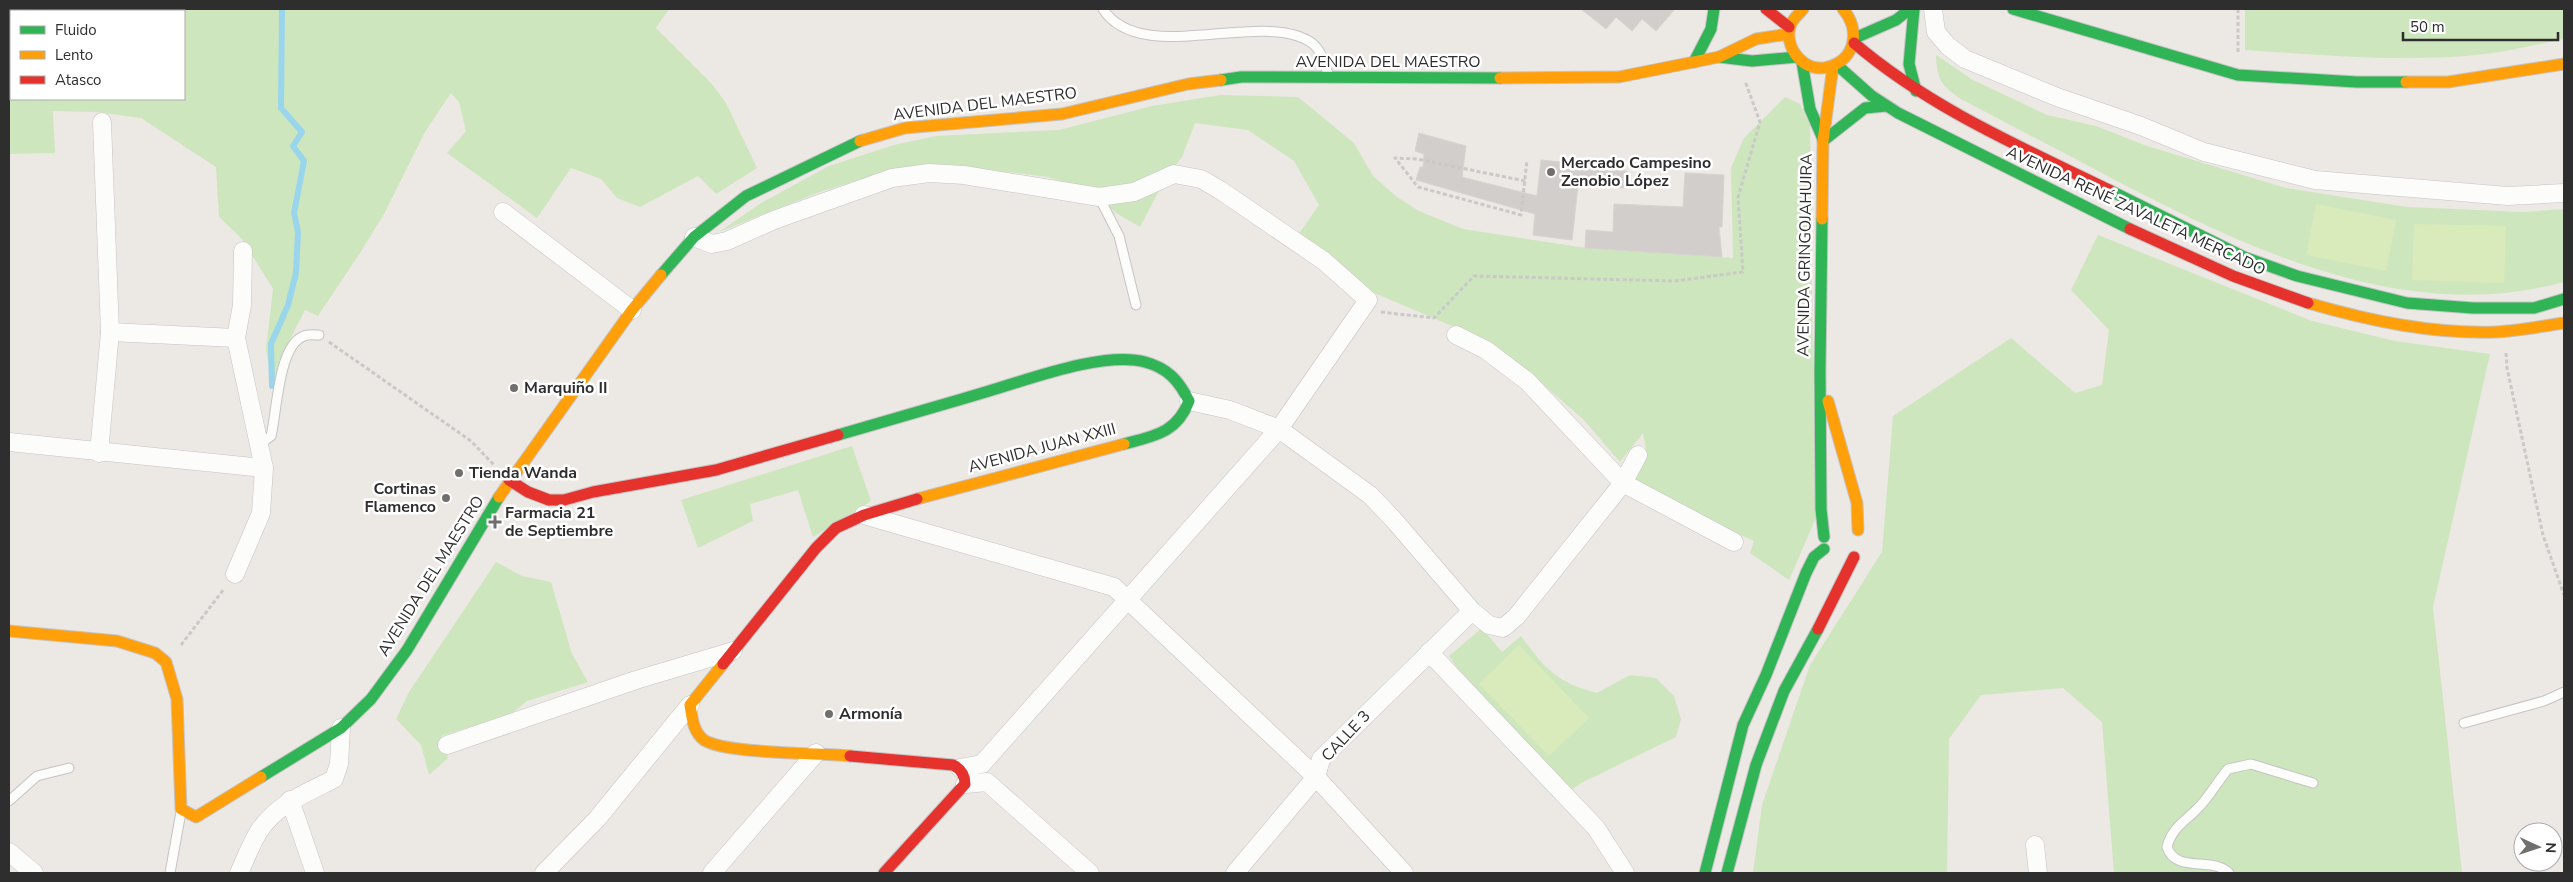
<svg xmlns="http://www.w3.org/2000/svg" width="2573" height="882" viewBox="0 0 2573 882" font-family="'Nunito Sans',sans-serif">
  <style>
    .green { fill: #cee6be; fill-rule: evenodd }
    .pitch { fill: #d9eabb }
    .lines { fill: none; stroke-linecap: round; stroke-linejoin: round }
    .stream { stroke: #99d6ec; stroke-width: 6 }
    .building { fill: #d1cecb; stroke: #d7d4d0 }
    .lane-casing { stroke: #c5c4c5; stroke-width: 11 }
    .street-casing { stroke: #c5c4c5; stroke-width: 19 }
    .fast-casing { stroke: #c5c4c5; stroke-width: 13 }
    .slow-casing { stroke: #c5c4c5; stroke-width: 13 }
    .jam-casing { stroke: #c5c4c5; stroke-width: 13 }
    .path { stroke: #c9c9c8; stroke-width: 3; stroke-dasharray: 4 2.5; stroke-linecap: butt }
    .lane { stroke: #fcfcfb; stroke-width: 9 }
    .street { stroke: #fcfcfb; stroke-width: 18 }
    .fast { stroke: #30b455; stroke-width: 11 }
    .slow { stroke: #ff9f0a; stroke-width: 11 }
    .jam { stroke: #e5322d; stroke-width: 11 }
    .poi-dot { fill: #706f6e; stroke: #fff; stroke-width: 2 }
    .labels { text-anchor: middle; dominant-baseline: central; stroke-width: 5; stroke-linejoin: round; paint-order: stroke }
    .street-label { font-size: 16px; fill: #2e2e2e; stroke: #fff }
    .poi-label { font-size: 16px; font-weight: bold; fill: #2e2e2e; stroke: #fff; text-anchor: start }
  </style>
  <rect width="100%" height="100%" fill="#ece8e4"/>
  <!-- green -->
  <g class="green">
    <path d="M9,9H669L656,28L712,84L726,103L757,168L716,194L698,176L640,207L617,198L601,179L571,168L537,218L447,153L466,131L459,102L451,93L425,132L384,214L360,253L318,316L305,310L285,349L272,386L266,349L273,289L242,239L219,217L216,167L141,118L96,112L53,111L55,153L9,154ZM11,11H184V99H11Z"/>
    <path d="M2245,9H2564V39C2538,44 2512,51 2485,54C2406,63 2324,55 2245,50Z"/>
    <path d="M1936,55L1973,80L2047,115L2096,126L2147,146L2286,188L2407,207L2524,212L2564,209V282C2407,325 2252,251 2115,180C2064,153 2012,126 1961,99C1941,86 1937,79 1936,55Z"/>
    <polygon points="1220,95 1298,97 1354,143 1373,176 1397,197 1419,211 1463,229 1579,247 1733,258 1731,168 1744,138 1785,97 1800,104 1810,125 1815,520 1789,580 1750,553 1754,541 1682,508 1635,479 1647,454 1643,433 1620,462 1583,419 1517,362 1480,338 1365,289 1345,267 1298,235 1319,205 1294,161 1248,130 1195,123 1182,157 1165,179 1140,227 1116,213 1094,191 1048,177 958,166 893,169 817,193 719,232 761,203 829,166 894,145 936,136 1059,130 1152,106"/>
    <polygon points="2098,235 2312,321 2395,341 2490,354 2433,607 2462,873 2114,873 2102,722 2063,688 1981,695 1949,739 1947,873 1753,873 1762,805 1810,665 1882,552 1893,416 2011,338 2075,393 2102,385 2109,330 2071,290"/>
    <polygon points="852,446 871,501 813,537 798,490 750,504 753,521 698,548 681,500"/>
    <polygon points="496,562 522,576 551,582 572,654 588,682 527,701 511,714 441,736 448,758 429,775 421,745 396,719 409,692"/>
    <path d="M1482,628L1502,652L1521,636C1545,669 1556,682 1597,693L1630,675L1656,678L1674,696L1681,719L1676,737L1581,783L1571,790L1469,685L1449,656Z"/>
  </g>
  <!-- pitch -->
  <g class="pitch">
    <polygon points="2316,204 2396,220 2386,271 2306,255"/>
    <polygon points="2414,224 2506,226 2504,283 2412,280"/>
    <polygon points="1519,645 1589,718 1549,756 1479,684"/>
  </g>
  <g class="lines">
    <!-- stream -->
    <polyline class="stream" points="272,386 271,344 288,305 296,273 298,232 294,213 304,161 293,146 302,132 281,108 282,9"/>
  </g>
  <!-- building -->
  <g class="building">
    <polygon points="1581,9 1675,9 1656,31 1642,19 1632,31 1616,17 1606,29"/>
    <polygon points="1419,133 1466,146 1462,177 1537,196 1541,160 1580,164 1579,169 1627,171 1626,188 1578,186 1572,240 1533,235 1535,214 1416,180 1420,167 1423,167 1424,154 1415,151"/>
    <polygon points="1685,173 1724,175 1722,227 1719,227 1722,257 1585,248 1586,230 1613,232 1614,204 1683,207"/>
  </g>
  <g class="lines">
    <defs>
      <g id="lane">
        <path d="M1103,9C1141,68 1263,8 1312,43C1322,51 1325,65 1329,77"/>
        <polyline points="1099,197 1119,236 1136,305"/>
        <path d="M259,445L271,436C277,413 278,345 304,336C308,334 315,335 319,335"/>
        <polyline points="2464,723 2544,701 2564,692"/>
        <polyline points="9,801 37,776 69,768"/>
        <polyline points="170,873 181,812"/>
        <path d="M2229,873C2213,856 2176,874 2167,847C2172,828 2183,823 2196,810C2208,799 2217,782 2228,769L2251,764L2313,783"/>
      </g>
      <g id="street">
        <polyline points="1933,9 1936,32 1948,46 1965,59 2057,97 2141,126 2204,152 2315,180 2508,196 2564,193"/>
        <polyline points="503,212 632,310"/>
        <polyline points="694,237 712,244 727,241 774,220 892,178 929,173 964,175 1099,197 1134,192 1174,174 1201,179 1220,190 1324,261 1368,300 1279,429 982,764 960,768"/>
        <polyline points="110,332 236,338"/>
        <polyline points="1456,335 1486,350 1527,381 1623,483 1734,542"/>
        <polyline points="1189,401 1230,410 1279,429 1370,495 1393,519 1472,611 1489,625 1503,628 1516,617 1623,483 1638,455"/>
        <polyline points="9,442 264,468"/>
        <polyline points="99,453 110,332 102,122"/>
        <polyline points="864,515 1114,587 1316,777 1404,873"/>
        <polyline points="235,574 261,513 264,468 236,338 242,305 243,251"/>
        <polyline points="1429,652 1596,828 1625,873"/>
        <polyline points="447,745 636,680 733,651"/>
        <polyline points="965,784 987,782 1090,873"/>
        <polyline points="290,800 315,873"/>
        <polyline points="2035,845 2038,873"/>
        <polyline points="9,852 34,873"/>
        <path d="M239,873C245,860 251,844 259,831C277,804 306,793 334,779L339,764L341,728"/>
        <polyline points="544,873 597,819 690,705"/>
        <polyline points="712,873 816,753"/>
        <polyline points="1235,873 1316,777 1321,759 1472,611"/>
      </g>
      <g id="fast">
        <polyline points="1914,9 1909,64 1916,91"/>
        <polyline points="2013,9 2238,75 2357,82 2406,82"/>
        <polyline points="1855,38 1896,20 1910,9"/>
        <polyline points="1719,57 1752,61 1797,57"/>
        <polyline points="1694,62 1711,29 1714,9"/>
        <polyline points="1802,62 1810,109 1823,139"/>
        <polyline points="1837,65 1872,96 1898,113 2130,229"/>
        <polyline points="1221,80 1241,77 1500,78"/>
        <polyline points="1823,141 1865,108 1886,106"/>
        <polyline points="2109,190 2244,257 2297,276 2407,303 2473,308 2534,308 2564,299"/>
        <polyline points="1822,219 1820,371 1821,509 1824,537"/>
        <polyline points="661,275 694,237 746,196 860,141"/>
        <path d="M838,435C889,420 939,406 989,391C1030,379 1104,351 1145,362C1168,368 1179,381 1189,401C1177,433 1154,436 1124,444"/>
        <polyline points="261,777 341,728 371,699 407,650 499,497"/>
        <polyline points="1705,873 1743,725 1766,675 1806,573 1814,557 1824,549"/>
        <polyline points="1727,873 1756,765 1784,691 1818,629"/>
      </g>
      <g id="slow">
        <path d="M1803,9C1799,14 1793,19 1791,24C1782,46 1804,74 1828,67C1857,59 1860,29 1843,9"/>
        <polyline points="1500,78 1619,77 1719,57 1756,39 1788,34"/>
        <polyline points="2406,82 2448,82 2564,64"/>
        <polyline points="860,141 905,128 1062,114 1188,84 1221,80"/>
        <polyline points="1822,219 1823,141 1833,66"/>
        <path d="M2308,303C2370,321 2432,334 2496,332C2518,331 2542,326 2564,323"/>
        <polyline points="1828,401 1857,503 1858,530"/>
        <polyline points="499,497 632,310 661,275"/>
        <polyline points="917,499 1124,444"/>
        <polyline points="9,631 117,641 155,653 166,662 177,699 181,809 196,817 261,777"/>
        <path d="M723,664L690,705C692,717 693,732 704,740C725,754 820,753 850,756"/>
      </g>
      <g id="jam">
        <polyline points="1766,9 1789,27"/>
        <path d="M1854,43C1930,108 2021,147 2109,190"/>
        <polyline points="2130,229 2233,276 2308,303"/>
        <polyline points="509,480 528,492 549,500 564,500 593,492 716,470 838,435"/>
        <polyline points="1818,629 1854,557"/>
        <polyline points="723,664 816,548 836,528 864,515 917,499"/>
        <path d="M850,756L953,765C961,769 965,775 965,784L884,873"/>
      </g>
    </defs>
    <!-- lane casing -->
    <use href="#lane" class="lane-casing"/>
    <!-- street casing -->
    <use href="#street" class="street-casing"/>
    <!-- fast casing -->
    <use href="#fast" class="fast-casing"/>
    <!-- slow casing -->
    <use href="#slow" class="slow-casing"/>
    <!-- jam casing -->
    <use href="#jam" class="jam-casing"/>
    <!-- path -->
    <g class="path">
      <polyline points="2238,9 2238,53"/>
      <polyline points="1525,181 1417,159 1395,158 1418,187 1521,215 1527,160"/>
      <polyline points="1381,312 1434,318 1474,276 1675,281 1743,272 1738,197 1760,122 1745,81"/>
      <polyline points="329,342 471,441 494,465"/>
      <polyline points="2506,353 2507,368 2543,535 2564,595"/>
      <polyline points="181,645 224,589"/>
    </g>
    <!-- lane -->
    <use href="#lane" class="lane"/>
    <!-- street -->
    <use href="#street" class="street"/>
    <!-- fast -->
    <use href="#fast" class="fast"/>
    <!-- slow -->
    <use href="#slow" class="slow"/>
    <!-- jam -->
    <use href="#jam" class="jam"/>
  </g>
  <!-- markers -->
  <g class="poi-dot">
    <circle cx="1551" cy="172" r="5"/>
    <circle cx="514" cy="388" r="5"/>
    <circle cx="459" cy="473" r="5"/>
    <circle cx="446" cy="498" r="5"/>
    <path d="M492.5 514.5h5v5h5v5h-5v5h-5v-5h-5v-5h5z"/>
    <circle cx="829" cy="714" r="5"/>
  </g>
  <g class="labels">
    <!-- street labels -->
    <g class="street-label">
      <text x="1388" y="62">AVENIDA DEL MAESTRO</text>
      <text transform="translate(985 104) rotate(-7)">AVENIDA DEL MAESTRO</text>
      <text transform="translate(2136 211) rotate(25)">AVENIDA RENÉ ZAVALETA MERCADO</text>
      <text transform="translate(1805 255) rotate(-89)">AVENIDA GRINGOJAHUIRA</text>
      <text transform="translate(1042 448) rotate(-15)">AVENIDA JUAN XXIII</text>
      <text transform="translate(431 576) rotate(-58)">AVENIDA DEL MAESTRO</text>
      <text transform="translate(1346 736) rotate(-47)">CALLE 3</text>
    </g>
    <!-- poi labels -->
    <g class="poi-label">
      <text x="1561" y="163">Mercado Campesino<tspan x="1561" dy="18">Zenobio López</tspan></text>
      <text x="524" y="388">Marquiño II</text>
      <text x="469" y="473">Tienda Wanda</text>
      <text x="436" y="489" text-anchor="end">Cortinas<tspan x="436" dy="18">Flamenco</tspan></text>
      <text x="505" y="513">Farmacia 21<tspan x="505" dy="18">de Septiembre</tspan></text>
      <text x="839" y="714">Armonía</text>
    </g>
  </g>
  <!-- border -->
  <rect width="2573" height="882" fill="none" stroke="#2e2e2e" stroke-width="20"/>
  <!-- legend -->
  <rect x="10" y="10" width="175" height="90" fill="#ffffff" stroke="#ababab"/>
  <rect x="20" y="26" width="25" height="8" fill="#30b455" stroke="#ababab"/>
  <text x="55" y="35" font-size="15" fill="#2e2e2e">Fluido</text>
  <rect x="20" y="51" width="25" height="8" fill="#ff9f0a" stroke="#ababab"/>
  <text x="55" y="60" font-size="15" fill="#2e2e2e">Lento</text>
  <rect x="20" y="76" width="25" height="8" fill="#e5322d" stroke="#ababab"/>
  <text x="55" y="85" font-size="15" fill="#2e2e2e">Atasco</text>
  <!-- north arrow -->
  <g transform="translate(2538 847) rotate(93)"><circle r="24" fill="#ffffff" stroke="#ababab"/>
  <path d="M0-4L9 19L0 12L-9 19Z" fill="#706f6e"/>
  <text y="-8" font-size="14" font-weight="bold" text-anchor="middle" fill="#2e2e2e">N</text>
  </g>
  <!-- scale -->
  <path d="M2403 32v8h155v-8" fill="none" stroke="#2e2e2e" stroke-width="2.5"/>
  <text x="2410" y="32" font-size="15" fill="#2e2e2e" stroke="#ffffff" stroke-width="4" paint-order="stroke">50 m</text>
</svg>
